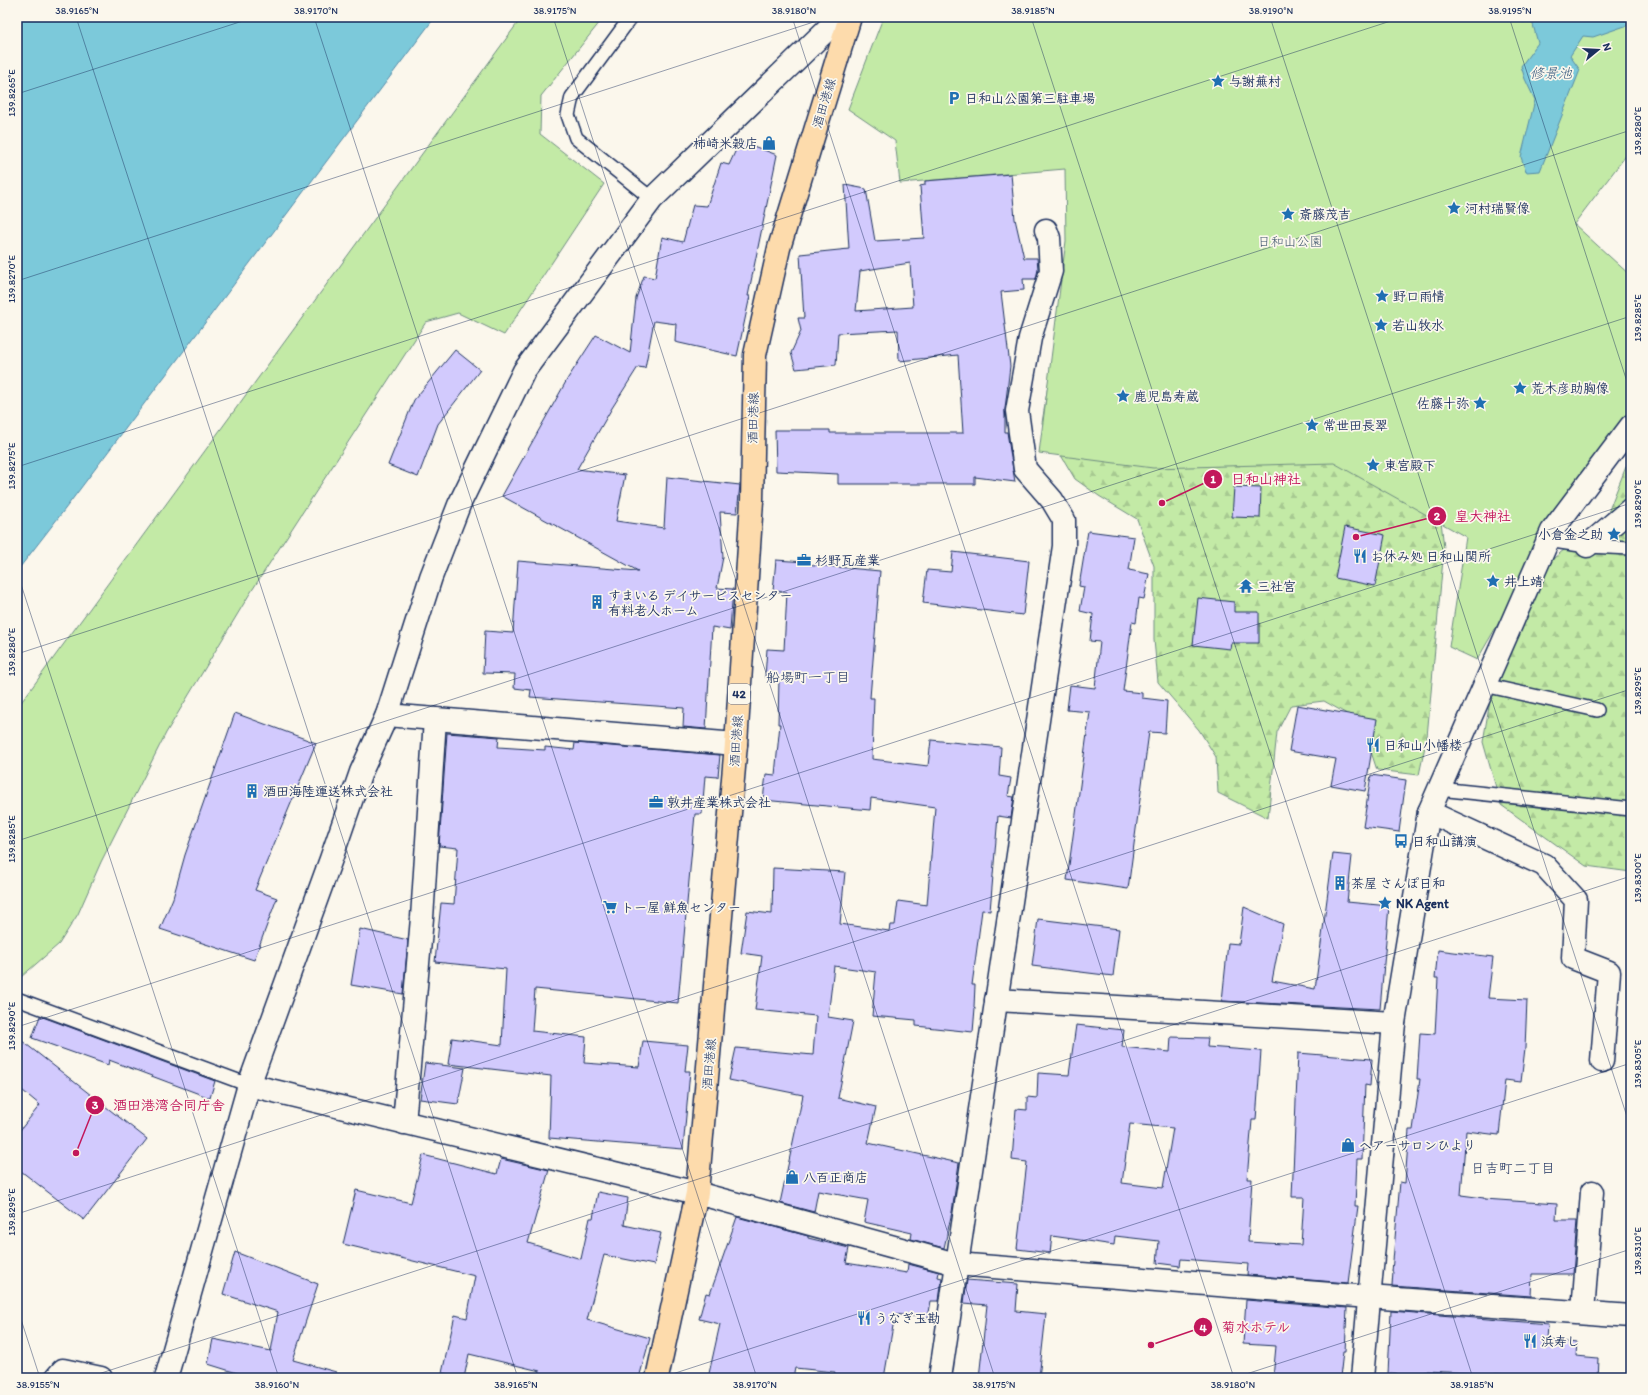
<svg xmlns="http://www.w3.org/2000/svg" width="1648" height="1395" viewBox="0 0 1648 1395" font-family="Itim,'Klee One',sans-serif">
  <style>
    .forest { fill: url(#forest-firs); stroke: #6f8c82 }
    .park { fill: #c3eaa6; stroke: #6f8c82 }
    .water { fill: #7cc9da; stroke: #558ba8 }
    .building { fill: #d2cafd; stroke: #1b2f5e; fill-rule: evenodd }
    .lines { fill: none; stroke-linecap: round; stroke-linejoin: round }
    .lane-casing { stroke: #1b2f5e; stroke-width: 16 }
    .street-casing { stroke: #1b2f5e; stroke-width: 25 }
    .secondary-casing { stroke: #1b2f5e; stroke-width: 25 }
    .primary-casing { stroke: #1b2f5e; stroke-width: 25 }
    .lane { stroke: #fbf7ec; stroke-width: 13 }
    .street { stroke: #fbf7ec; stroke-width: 22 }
    .secondary { stroke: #fbf7ec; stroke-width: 22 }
    .primary { stroke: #fddbac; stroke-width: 22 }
    .ticks { fill: none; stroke: #1b2f5e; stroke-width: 1; stroke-opacity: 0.45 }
    .labels { text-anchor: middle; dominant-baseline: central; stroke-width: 3.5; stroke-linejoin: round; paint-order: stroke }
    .shield { fill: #fbf7ec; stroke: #5e6b89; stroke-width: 1 }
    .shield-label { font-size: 12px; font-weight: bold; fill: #1b2f5e }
    .poi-label { font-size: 13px; font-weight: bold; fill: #1b2f5e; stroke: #fbf7ec; text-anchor: start }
    .street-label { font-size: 13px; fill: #1b2f5e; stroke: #fbf7ec }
    .park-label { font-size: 13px; fill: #3d546c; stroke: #fbf7ec }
    .water-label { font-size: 14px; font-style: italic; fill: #33567d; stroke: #fbf7ec }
    .neighbourhood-label { font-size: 14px; fill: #1b2f5e; stroke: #fbf7ec }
    .leader { fill: none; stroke: #c2185b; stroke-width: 1.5 }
    .callout-dot { fill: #c2185b; stroke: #fbf7ec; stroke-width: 1.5 }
    .mark-label { font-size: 12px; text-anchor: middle; font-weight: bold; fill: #fff }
    .callout-label { font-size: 14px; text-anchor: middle; font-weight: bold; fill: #c2185b; stroke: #fbf7ec; stroke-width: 3.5; stroke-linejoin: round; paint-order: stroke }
    .neatline { fill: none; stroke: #1b2f5e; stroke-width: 1.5 }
    .ticks-label { font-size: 10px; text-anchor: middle; fill: #1b2f5e }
  </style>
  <defs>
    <pattern id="forest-firs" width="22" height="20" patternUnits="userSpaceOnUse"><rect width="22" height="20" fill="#c3eaa6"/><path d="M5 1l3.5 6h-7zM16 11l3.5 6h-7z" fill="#a7c991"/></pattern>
  </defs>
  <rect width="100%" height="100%" fill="#fbf7ec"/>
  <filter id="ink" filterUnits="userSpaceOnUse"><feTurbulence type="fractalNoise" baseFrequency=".025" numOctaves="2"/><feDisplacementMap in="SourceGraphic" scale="8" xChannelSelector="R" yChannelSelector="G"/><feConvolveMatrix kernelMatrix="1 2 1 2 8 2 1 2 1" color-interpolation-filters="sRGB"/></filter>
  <g filter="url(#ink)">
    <!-- forest -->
    <g class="forest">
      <polygon points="1076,209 1439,503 1444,548 1427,737 1419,775 1377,770 1361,722 1324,701 1291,705 1277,732 1268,818 1218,793 1216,757 1199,730 1158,682 1154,640 1154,566 1137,519 1099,496 1075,479 1042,423"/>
      <polygon points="1631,454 1631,872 1586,866 1501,805 1483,742 1491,695 1520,609 1554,558 1607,515"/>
    </g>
    <!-- park -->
    <g class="park">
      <polygon points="522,17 604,17 541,96 540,134 604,184 504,335 458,313 426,322 249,595 166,733 101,862 78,914 59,944 21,977 17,974 17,708"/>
      <polygon points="885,17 1631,17 1631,149 1574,224 1631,276 1631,425 1552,531 1477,660 1449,647 1466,537 1334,463 1153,468 1039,453 1066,241 1065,169 900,183 895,141 848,109 881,23"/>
    </g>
    <!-- water -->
    <g class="water">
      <polygon points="17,17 435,17 65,509 17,571"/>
      <polygon points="1525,17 1631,17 1631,24 1593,37 1583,36 1570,56 1580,70 1540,171 1526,172 1521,157 1535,100 1525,79 1521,66 1538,43 1532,21 1522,22"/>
    </g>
    <!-- building -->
    <g class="building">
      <polygon points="740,141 777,155 748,296 750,296 737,356 675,342 676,324 654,321 645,368 638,367 612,408 577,469 625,475 616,521 664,528 667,477 740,485 737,513 720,512 723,557 717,588 733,589 730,630 712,627 706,729 683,727 684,708 530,697 531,690 514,688 515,674 483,673 485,631 513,633 518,561 638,571 502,496 568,378 596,335 630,353 636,298 644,276 655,278 662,237 683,242 693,205 707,206 721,163 729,165"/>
      <path d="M1011,174L1015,219L1024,258H1037L1038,269L1036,279H1023L1024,290L1001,292L1010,366L1005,409V432H1007L1015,482L975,477V484H838V474L776,471L775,430H830V433H963L958,355L899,361L898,330L838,333L836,365L796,369L791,353L801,331L798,318H804L800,254L849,249L845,185L866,189L875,241L924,238L920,186L925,185V181ZM910,263L913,307L856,311L860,271Z"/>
      <polygon points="455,350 480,370 438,424 418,477 388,465 414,400"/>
      <polygon points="1234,487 1261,488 1260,518 1232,517"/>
      <polygon points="1345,527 1385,535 1375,586 1335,578"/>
      <polygon points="1088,531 1134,537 1129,570 1149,574 1144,599 1139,598 1136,623 1132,622 1123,691 1142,693 1142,698 1167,701 1165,733 1149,732 1128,889 1067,880 1090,712 1067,710 1070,685 1095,688 1100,642 1090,641 1093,614 1080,611 1084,587 1079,586"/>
      <polygon points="953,552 1029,561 1023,615 923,603 927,570 951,572"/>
      <polygon points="776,560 805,562 804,564 880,571 870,698 874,698 872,759 928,766 931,740 1001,747 999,776 1011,778 1008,796 1014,797 1011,818 998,816 990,911 982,910 972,985 975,985 974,1007 975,1008 973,1032 916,1026 916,1020 872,1016 876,972 834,966 828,1017 853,1021 838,1098 876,1107 868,1143 959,1163 952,1212 944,1248 911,1239 912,1233 864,1222 868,1200 818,1191 814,1212 780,1203 803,1095 729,1080 736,1048 813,1055 816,1016 755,1010 762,956 741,953 747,911 772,914 773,868 845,872 840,924 889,931 890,925 895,925 898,901 927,905 935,807 871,798 870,810 763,800 766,774 775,775 780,724 778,724 779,678 765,677 767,649 784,650 787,592 773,591"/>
      <polygon points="1198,598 1234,602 1234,612 1259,612 1259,643 1231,643 1230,649 1193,645"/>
      <polygon points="1297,705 1377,719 1365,791 1331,785 1336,759 1289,751"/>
      <polygon points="235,713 316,743 255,890 277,898 254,960 160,929 173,898 185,855"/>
      <polygon points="447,733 499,737 498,747 545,750 545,747 574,750 575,743 720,755 718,777 705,776 702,814 695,814 678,1003 535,989 532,1031 586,1037 584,1063 639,1067 643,1041 688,1045 685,1071 690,1071 683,1149 549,1138 551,1076 448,1064 452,1038 502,1045 506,969 435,962 441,903 454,904 458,848 439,846"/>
      <polygon points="1371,775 1406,780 1399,832 1363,827"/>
      <polygon points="1333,854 1352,856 1347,902 1389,906 1380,1009 1222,1001 1228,943 1239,944 1244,907 1283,924 1272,981 1315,989"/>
      <polygon points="1038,919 1119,929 1113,976 1032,966"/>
      <polygon points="360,929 408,940 403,994 351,985"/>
      <polygon points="1438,950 1493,957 1488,998 1527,1000 1525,1048 1521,1082 1505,1080 1499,1135 1466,1131 1461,1195 1484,1198 1484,1199 1557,1204 1556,1220 1577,1220 1573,1274 1532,1274 1531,1296 1392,1286 1393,1272 1392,1272 1400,1182 1405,1183 1409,1130 1413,1130 1420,1079 1417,1079 1420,1033 1435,1034 1438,978 1435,978"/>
      <polygon points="40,1016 215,1081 210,1098 109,1060 108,1065 32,1038"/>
      <path d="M1076,1025L1124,1030L1122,1047L1170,1052L1171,1037L1208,1038L1207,1047L1261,1051L1256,1120H1252L1247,1179H1252L1248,1242L1301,1245L1304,1197H1292L1298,1053L1372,1059L1370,1086L1365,1085L1362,1159H1357L1355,1206H1358L1348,1283L1247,1275L1248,1264L1181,1259L1180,1266L1157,1263L1159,1241L1115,1236L1114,1245L1052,1236L1050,1253L1017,1249L1027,1162L1012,1160L1016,1109L1027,1110V1097L1037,1098L1038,1073L1069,1075ZM1130,1124L1173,1128L1163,1188L1122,1183Z"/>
      <polygon points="17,1037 147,1139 84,1220 17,1168 17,1134 40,1105 17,1086"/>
      <polygon points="425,1063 465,1068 458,1104 420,1099"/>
      <polygon points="423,1155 497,1174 501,1159 549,1170 528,1243 581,1259 590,1218 593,1218 598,1192 628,1198 624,1225 661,1233 654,1265 604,1255 587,1320 650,1338 639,1378 538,1378 540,1371 469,1354 464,1378 442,1373 455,1315 467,1318 475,1276 343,1244 356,1190 411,1203"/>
      <polygon points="737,1217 808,1236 808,1238 849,1248 846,1263 907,1273 908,1264 939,1272 938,1277 942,1278 939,1301 931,1301 928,1318 895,1314 884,1378 834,1378 835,1372 795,1368 793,1378 708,1378 720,1324 699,1319 706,1293 710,1294"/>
      <polygon points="235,1252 318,1284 293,1360 336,1372 335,1378 253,1378 208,1364 213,1339 271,1351 278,1312 223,1294"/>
      <polygon points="967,1280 1018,1284 1016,1311 1046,1314 1039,1378 979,1378 987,1305 964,1303"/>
      <polygon points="1246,1300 1347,1308 1345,1352 1343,1352 1340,1378 1273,1378 1276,1346 1243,1344"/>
      <polygon points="1391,1311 1548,1324 1547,1340 1577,1343 1576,1356 1598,1358 1597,1378 1514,1378 1514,1375 1425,1371 1421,1376 1388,1374"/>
    </g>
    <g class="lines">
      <defs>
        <g id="lane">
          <polyline points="631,17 572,97 568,115 576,138 652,199"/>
          <polyline points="1547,540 1587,546 1631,548"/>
          <polyline points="1484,685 1597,710"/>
          <polyline points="1439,789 1631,809"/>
          <polyline points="17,999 249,1085"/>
        </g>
        <g id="street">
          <polyline points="1587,546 1631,509"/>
          <polyline points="387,715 736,744"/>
          <polyline points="1429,812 1544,865 1576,900 1573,958 1609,972 1602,1061"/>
          <polyline points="996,1000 1394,1023"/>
          <polyline points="249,1085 697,1193 956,1264 1369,1297 1631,1316"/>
          <polyline points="404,1123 422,918 435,719"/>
          <polyline points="1583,1312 1592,1192"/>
          <polyline points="940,1378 1064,546 1064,520 1052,500 1025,469 1017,411 1030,338 1051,271 1049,238 1046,230"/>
        </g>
        <g id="secondary">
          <polyline points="56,1378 63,1370 101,1378"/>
          <polyline points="166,1378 249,1085 331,859 361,772 387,715 431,577 459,505 524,371 652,199 840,17"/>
          <polyline points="1362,1378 1394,1023 1429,812 1552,531 1631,426"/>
        </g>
        <polyline id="primary" points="657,1378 697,1193 736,744 752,501 755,355 779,248 850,17"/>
      </defs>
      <!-- lane casing -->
      <use href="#lane" class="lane-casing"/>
      <!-- street casing -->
      <use href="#street" class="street-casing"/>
      <!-- secondary casing -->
      <use href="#secondary" class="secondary-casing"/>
      <!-- primary casing -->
      <use href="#primary" class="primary-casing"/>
      <!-- lane -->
      <use href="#lane" class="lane"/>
      <!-- street -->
      <use href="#street" class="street"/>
      <!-- secondary -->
      <use href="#secondary" class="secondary"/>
      <!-- primary -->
      <use href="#primary" class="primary"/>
    </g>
  </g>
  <!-- ticks -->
  <path class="ticks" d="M76,17L518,1378M314,17L757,1378M553,17L995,1378M792,17L1234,1378M1031,17L1473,1378M1270,17L1631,1129M1509,17L1631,394M17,94L255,17M17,281L829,17M17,467L1403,17M17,572L279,1378M17,654L1631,130M17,841L1631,316M17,1027L1631,503M17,1214L1631,689M17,1307L40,1378M86,1378L1631,876M660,1378L1631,1063M1234,1378L1631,1249"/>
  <!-- icons -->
  <defs>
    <symbol id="sight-bare" viewBox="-9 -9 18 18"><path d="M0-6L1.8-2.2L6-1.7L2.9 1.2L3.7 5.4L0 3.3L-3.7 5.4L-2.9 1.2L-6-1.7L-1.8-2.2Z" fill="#1f6fb2" stroke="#fbf7ec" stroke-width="2.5" paint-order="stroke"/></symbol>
    <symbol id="parking-bare" viewBox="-9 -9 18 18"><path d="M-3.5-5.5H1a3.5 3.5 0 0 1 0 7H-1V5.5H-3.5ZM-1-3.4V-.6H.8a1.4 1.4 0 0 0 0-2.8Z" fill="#1f6fb2" stroke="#fbf7ec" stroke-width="2.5" paint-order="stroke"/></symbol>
    <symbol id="shop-bare" viewBox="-9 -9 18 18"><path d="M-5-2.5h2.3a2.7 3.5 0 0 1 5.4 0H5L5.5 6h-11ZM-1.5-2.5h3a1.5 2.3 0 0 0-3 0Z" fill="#1f6fb2" stroke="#fbf7ec" stroke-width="2.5" paint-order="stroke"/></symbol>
    <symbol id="restaurant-bare" viewBox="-9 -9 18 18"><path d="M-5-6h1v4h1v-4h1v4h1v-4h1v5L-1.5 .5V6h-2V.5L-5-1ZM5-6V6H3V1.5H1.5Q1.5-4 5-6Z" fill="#1f6fb2" stroke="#fbf7ec" stroke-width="2.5" paint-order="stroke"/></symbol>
    <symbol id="office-bare" viewBox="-9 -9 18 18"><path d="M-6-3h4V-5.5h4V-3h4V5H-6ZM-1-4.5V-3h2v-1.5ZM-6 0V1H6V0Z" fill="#1f6fb2" stroke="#fbf7ec" stroke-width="2.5" paint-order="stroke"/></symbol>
    <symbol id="temple-bare" viewBox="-9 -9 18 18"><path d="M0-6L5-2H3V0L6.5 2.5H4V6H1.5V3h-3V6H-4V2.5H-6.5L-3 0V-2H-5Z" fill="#1f6fb2" stroke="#fbf7ec" stroke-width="2.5" paint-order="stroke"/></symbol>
    <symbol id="building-bare" viewBox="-9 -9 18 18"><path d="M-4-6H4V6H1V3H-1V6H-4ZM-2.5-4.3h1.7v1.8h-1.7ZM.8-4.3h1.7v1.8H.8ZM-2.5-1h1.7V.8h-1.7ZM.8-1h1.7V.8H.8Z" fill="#1f6fb2" stroke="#fbf7ec" stroke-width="2.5" paint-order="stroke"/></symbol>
    <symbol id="bus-bare" viewBox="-9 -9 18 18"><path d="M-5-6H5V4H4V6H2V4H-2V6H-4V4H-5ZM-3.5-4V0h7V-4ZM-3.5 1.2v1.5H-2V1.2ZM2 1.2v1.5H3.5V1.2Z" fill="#1f6fb2" stroke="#fbf7ec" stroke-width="2.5" paint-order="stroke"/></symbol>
    <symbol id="supermarket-bare" viewBox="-9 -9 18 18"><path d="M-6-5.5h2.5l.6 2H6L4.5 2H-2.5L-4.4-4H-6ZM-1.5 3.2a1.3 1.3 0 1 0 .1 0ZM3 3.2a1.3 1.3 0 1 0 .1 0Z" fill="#1f6fb2" stroke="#fbf7ec" stroke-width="2.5" paint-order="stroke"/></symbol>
  </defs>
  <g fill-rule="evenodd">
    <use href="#sight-bare" x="1208" y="71" width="20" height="20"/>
    <use href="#parking-bare" x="944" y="88" width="20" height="20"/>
    <use href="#shop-bare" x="759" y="133" width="20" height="20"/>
    <use href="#sight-bare" x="1444" y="198" width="20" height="20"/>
    <use href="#sight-bare" x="1278" y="204" width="20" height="20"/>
    <use href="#sight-bare" x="1372" y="286" width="20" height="20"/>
    <use href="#sight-bare" x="1371" y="315" width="20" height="20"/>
    <use href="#sight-bare" x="1510" y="378" width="20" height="20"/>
    <use href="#sight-bare" x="1113" y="386" width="20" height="20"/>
    <use href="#sight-bare" x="1470" y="393" width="20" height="20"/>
    <use href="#sight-bare" x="1302" y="415" width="20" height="20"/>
    <use href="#sight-bare" x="1363" y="455" width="20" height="20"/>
    <use href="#sight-bare" x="1604" y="524" width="20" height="20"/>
    <use href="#restaurant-bare" x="1350" y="546" width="20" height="20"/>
    <use href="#office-bare" x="794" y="550" width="20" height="20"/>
    <use href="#sight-bare" x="1483" y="571" width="20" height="20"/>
    <use href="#temple-bare" x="1236" y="576" width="20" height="20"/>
    <use href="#building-bare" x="587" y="592" width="20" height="20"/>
    <use href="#restaurant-bare" x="1363" y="735" width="20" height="20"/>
    <use href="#building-bare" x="242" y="781" width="20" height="20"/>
    <use href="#office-bare" x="646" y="792" width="20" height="20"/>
    <use href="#bus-bare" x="1391" y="831" width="20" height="20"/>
    <use href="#building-bare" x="1330" y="873" width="20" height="20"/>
    <use href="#sight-bare" x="1375" y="893" width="20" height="20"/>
    <use href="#supermarket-bare" x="600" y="897" width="20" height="20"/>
    <use href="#shop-bare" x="1338" y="1135" width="20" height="20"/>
    <use href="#shop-bare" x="782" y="1167" width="20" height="20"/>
    <use href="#restaurant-bare" x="854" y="1308" width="20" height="20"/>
    <use href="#restaurant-bare" x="1520" y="1331" width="20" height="20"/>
  </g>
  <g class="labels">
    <!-- shield labels -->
    <rect class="shield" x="728" y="684" width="22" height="20" rx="3"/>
    <g class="shield-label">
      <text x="739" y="694">42</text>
    </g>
    <!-- poi labels -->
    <g class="poi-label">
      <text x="1229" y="81">与謝蕪村</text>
      <text x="965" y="98">日和山公園第三駐車場</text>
      <text x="758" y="143" text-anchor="end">柿崎米穀店</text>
      <text x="1465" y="208">河村瑞賢像</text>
      <text x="1299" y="214">斎藤茂吉</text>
      <text x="1393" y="296">野口雨情</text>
      <text x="1392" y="325">若山牧水</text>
      <text x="1531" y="388">荒木彦助胸像</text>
      <text x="1134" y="396">鹿児島寿蔵</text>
      <text x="1469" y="403" text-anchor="end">佐藤十弥</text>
      <text x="1323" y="425">常世田長翠</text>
      <text x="1384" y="465">東宮殿下</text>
      <text x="1603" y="534" text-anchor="end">小倉金之助</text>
      <text x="1371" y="556">お休み処 日和山関所</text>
      <text x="815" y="560">杉野瓦産業</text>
      <text x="1504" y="581">井上靖</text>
      <text x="1257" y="586">三社宮</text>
      <text x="608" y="595">すまいる デイサービスセンター<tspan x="608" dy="15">有料老人ホーム</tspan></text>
      <text x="1384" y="745">日和山小幡楼</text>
      <text x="263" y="791">酒田海陸運送株式会社</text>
      <text x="667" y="802">敦井産業株式会社</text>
      <text x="1412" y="841">日和山講演</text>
      <text x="1351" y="883">茶屋 さんぽ日和</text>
      <text x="1396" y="903">NK Agent</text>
      <text x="621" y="907">トー屋 鮮魚センター</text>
      <text x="1359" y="1145">ヘアーサロンひより</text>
      <text x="803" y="1177">八百正商店</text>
      <text x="875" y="1318">うなぎ玉勘</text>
      <text x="1541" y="1341">浜寿し</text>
    </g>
    <!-- street labels -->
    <g class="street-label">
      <text transform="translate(824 103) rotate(-73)">酒田港線</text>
      <text transform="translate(753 418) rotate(-89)">酒田港線</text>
      <text transform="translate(736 741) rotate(-86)">酒田港線</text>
      <text transform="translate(709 1064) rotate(-85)">酒田港線</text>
    </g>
    <!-- park labels -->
    <g class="park-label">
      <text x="1290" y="241">日和山公園</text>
    </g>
    <!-- water labels -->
    <g class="water-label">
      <text x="1551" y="73">修景池</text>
    </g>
    <!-- neighbourhood labels -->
    <g class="neighbourhood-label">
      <text x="808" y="677">船場町一丁目</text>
      <text x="1513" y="1168">日吉町二丁目</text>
    </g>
  </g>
  <!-- callouts -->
  <path class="leader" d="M1162 503L1213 479M1356 537L1437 516M76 1153L95 1105M1151 1345L1203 1327"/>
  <g class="callout-dot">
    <circle cx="1162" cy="503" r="4"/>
    <circle cx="1356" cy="537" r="4"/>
    <circle cx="76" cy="1153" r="4"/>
    <circle cx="1151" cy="1345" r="4"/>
    <circle cx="1213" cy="479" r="10"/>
    <circle cx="1437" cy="516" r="10"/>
    <circle cx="95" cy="1105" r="10"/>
    <circle cx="1203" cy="1327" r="10"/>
  </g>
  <g class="mark-label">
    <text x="1213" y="483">1</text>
    <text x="1437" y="520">2</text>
    <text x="95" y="1109">3</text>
    <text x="1203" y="1332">4</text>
  </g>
  <g class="callout-label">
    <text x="1266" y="484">日和山神社</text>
    <text x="1483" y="521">皇大神社</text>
    <text x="169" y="1110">酒田港湾合同庁舎</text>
    <text x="1256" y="1332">菊水ホテル</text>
  </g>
  <!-- margin -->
  <rect width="1648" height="1395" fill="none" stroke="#fbf7ec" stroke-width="44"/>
  <!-- north arrow -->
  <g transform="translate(1598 50) rotate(72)" stroke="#fbf7ec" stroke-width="3" paint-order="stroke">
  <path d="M0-3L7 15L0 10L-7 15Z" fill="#1b2f5e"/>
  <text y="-6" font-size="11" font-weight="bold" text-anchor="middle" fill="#1b2f5e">N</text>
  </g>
  <rect x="22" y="22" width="1604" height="1351" class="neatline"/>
  <g class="ticks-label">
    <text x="77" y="14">38.9165°N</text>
    <text x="316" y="14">38.9170°N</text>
    <text x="555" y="14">38.9175°N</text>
    <text x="794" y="14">38.9180°N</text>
    <text x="1033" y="14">38.9185°N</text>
    <text x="1271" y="14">38.9190°N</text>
    <text x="1510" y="14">38.9195°N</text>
    <text transform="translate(11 93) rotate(-90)" y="4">139.8265°E</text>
    <text transform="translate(1637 131) rotate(-90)" y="4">139.8280°E</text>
    <text transform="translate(11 279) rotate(-90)" y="4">139.8270°E</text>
    <text transform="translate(1637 318) rotate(-90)" y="4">139.8285°E</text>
    <text transform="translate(11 466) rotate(-90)" y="4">139.8275°E</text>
    <text transform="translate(1637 504) rotate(-90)" y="4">139.8290°E</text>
    <text transform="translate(11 652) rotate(-90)" y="4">139.8280°E</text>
    <text transform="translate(1637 691) rotate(-90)" y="4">139.8295°E</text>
    <text transform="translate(11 839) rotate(-90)" y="4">139.8285°E</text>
    <text transform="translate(1637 878) rotate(-90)" y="4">139.8300°E</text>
    <text transform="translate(11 1026) rotate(-90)" y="4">139.8290°E</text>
    <text transform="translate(1637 1064) rotate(-90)" y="4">139.8305°E</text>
    <text transform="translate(11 1212) rotate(-90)" y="4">139.8295°E</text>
    <text transform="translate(1637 1251) rotate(-90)" y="4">139.8310°E</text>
    <text x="38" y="1388">38.9155°N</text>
    <text x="277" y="1388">38.9160°N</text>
    <text x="516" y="1388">38.9165°N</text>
    <text x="755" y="1388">38.9170°N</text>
    <text x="994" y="1388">38.9175°N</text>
    <text x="1233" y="1388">38.9180°N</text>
    <text x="1472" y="1388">38.9185°N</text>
  </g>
</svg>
